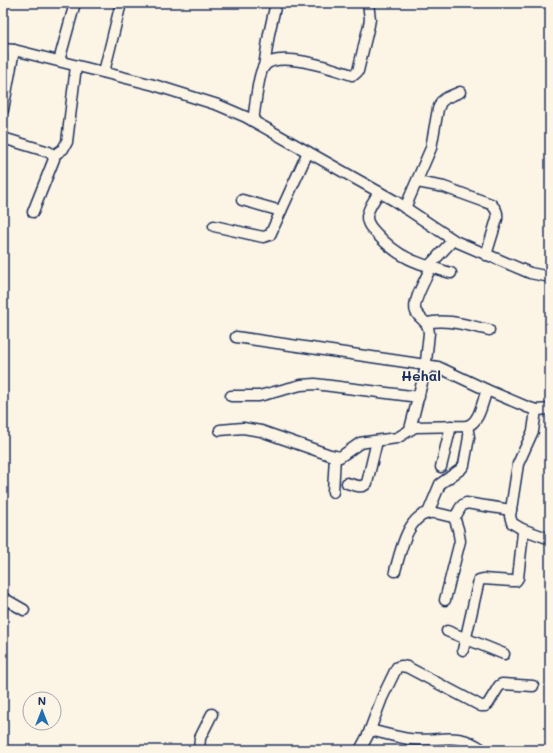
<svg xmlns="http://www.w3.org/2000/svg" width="553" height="753" viewBox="0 0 553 753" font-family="Mali,sans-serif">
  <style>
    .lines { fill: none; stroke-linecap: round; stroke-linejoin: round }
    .minor-casing { stroke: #1b2f5e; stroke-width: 13 }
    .minor { stroke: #fcf5e5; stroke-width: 10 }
    .labels { text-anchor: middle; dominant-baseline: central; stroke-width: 3; stroke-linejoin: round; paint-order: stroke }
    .district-label { font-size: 14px; font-weight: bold; fill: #1b2f5e; stroke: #fcf5e5 }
  </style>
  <rect width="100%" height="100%" fill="#fcf5e5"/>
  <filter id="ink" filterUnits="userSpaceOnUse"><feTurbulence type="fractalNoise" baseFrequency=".025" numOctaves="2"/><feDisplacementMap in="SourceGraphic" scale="8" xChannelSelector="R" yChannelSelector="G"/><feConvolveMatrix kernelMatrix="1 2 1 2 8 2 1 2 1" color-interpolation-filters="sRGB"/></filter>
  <g filter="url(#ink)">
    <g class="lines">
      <defs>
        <g id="minor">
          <polyline points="3,49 14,50 154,85 218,105 246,117 395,201 455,241 530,273 550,277"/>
          <polyline points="59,61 75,3"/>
          <polyline points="264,67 269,34 276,3"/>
          <polyline points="104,72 121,3"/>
          <polyline points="3,110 14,50"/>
          <path d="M253,121C255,109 258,74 264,66C279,50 334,69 352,75L355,74L358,71L369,25L370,19L368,3"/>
          <polyline points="3,138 49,152 53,156 54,159 33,212"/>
          <polyline points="53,156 63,149 67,142 76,66"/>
          <path d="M417,182L444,187L491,204C496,209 498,212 497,219L486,255"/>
          <path d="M379,192C375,199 367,209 367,217C367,224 372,229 376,233C399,259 419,264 451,273"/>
          <polyline points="242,200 281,211"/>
          <polyline points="405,208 431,148 438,109 441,102 446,98 460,92"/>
          <polyline points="214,226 263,237 270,235 308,152"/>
          <polyline points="429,266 453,240"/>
          <path d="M427,323C447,318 469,326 489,330"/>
          <polyline points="236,337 426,365"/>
          <path d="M425,371L429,333C428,320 421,321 416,312C411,303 427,277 431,267"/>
          <polyline points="231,396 259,396 301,385 315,384 419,397"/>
          <polyline points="410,429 425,371 431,366 438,367 487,390 527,407 536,410 550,409"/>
          <path d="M220,430L243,428L261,431L330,455L340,457L360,443L366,442L397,438L415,427L467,426C480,422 482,402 487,390"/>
          <polyline points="441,467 451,426"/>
          <path d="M347,483C354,485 362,489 367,483L377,441"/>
          <polyline points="333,492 335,456"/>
          <polyline points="428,513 440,484 461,469 464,465 469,437 467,426"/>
          <polyline points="522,529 550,539"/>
          <path d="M395,571C400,554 407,516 429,513C437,512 446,516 454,517C460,513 458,506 466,503L511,510"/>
          <polyline points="3,598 24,610"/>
          <polyline points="445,600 460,541 458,529 454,517"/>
          <polyline points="447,631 504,654"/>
          <polyline points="463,650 479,580 483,579 512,581 516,581 518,578 523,532 522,529 512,523 510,516 518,464 533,431 536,410"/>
          <path d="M370,730C383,733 396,737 409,739C438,743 457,730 483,750"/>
          <polyline points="199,750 200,738 212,714"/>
          <polyline points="360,750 368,735 382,698 397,667 401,666 407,667 481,706 485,706 488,704 499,686 502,684 533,686"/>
        </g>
      </defs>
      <!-- minor casing -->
      <use href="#minor" class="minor-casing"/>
      <!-- minor -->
      <use href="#minor" class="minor"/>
    </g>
  </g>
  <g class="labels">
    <!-- district labels -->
    <g class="district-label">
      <text x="421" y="375">Hehal</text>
    </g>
  </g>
  <!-- margin -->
  <rect width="553" height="753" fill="none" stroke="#fcf5e5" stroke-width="16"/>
  <rect x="8" y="8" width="537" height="737" fill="none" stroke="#1b2f5e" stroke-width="1.5" filter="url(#ink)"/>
  <!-- north arrow -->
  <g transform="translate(42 711)"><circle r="19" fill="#fcf5e5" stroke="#a2a6af"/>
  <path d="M0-3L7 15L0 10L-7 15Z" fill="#1f6fb2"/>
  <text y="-6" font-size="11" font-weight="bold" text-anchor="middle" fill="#1b2f5e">N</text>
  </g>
</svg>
